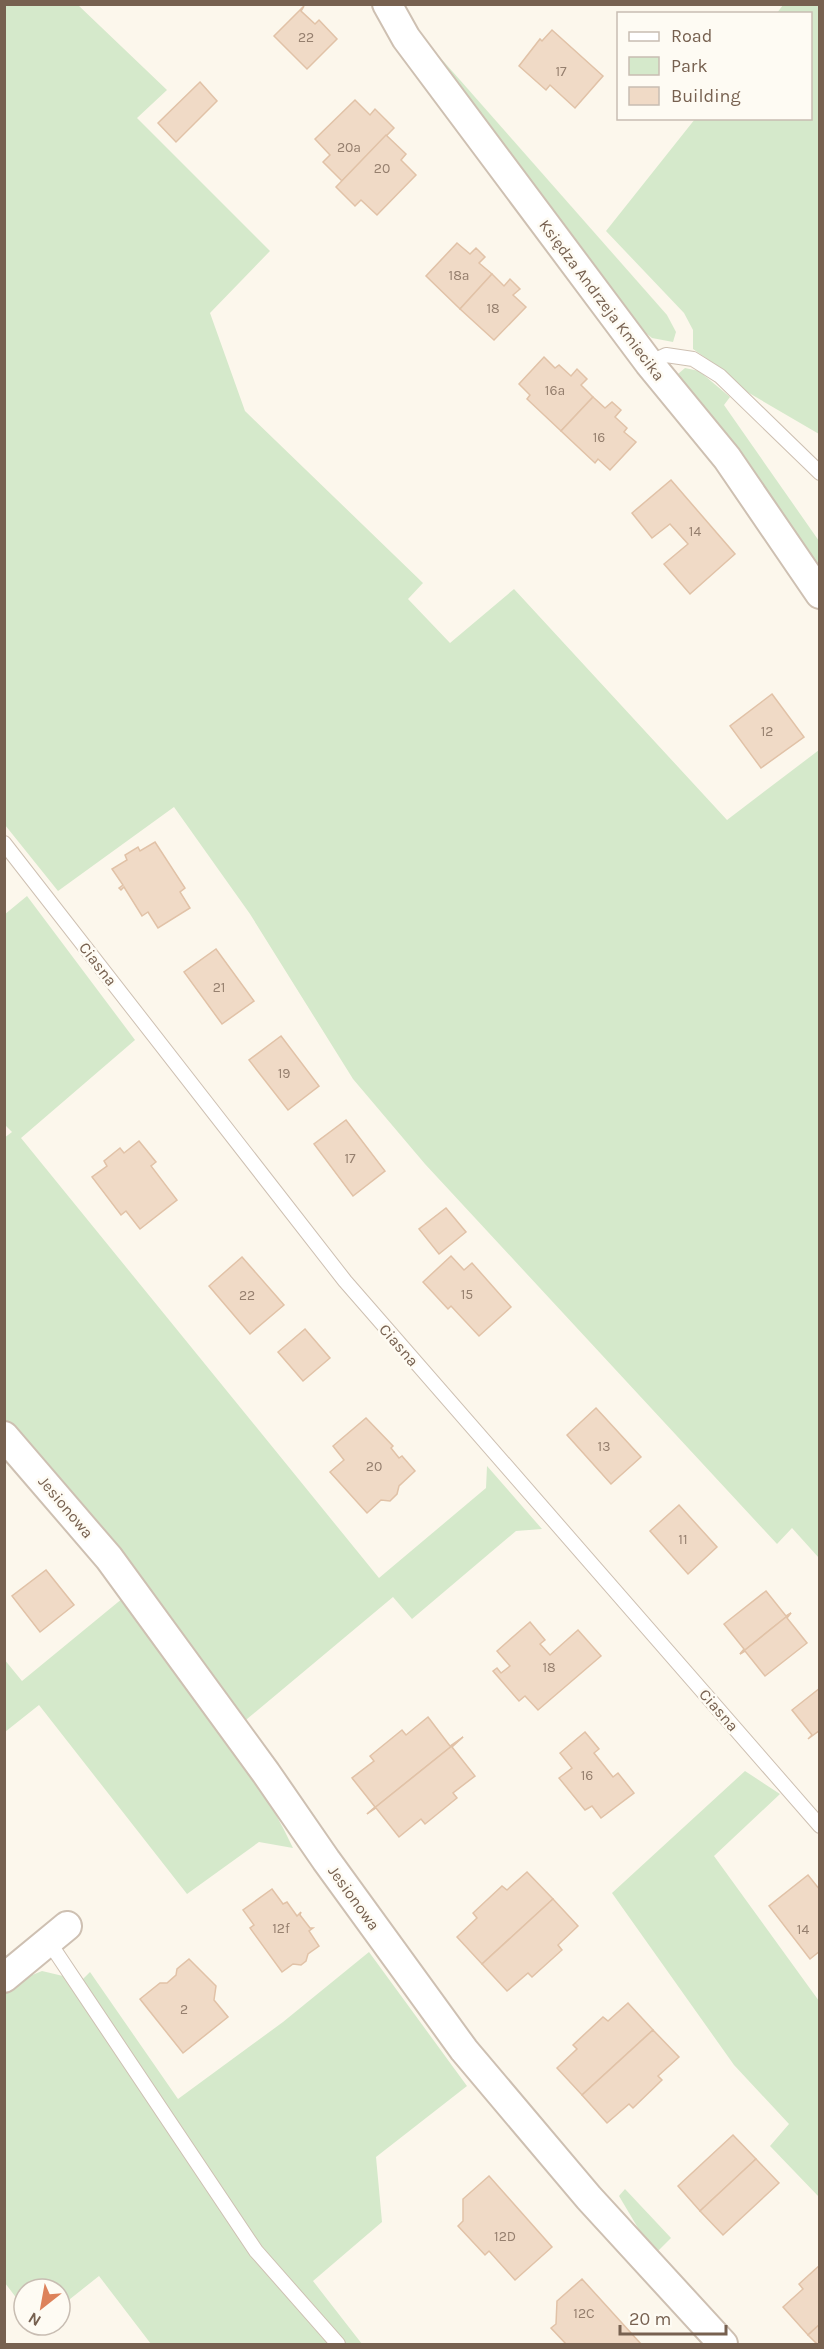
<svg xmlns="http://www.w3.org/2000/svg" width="824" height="2349" viewBox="0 0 824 2349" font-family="Karla,sans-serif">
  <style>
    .green { fill: #d5e9cb }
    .building { fill: #f0dac6; stroke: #e1c2a7; stroke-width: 1.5 }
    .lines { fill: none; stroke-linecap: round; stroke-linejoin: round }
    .lane-casing { stroke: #cec0b2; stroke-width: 16 }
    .street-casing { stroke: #cec0b2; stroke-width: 32 }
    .lane { stroke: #fff; stroke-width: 14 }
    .street { stroke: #fff; stroke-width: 28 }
    .labels { text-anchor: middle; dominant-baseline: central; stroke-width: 5; stroke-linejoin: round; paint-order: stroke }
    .number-label { font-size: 14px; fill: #957f6e }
    .street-label { font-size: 16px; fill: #776150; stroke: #fefbf3 }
  </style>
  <rect width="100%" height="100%" fill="#fcf7ec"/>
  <!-- green -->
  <g class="green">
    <polygon points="4,5 78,5 167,90 137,118 270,251 210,313 245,411 423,583 408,599 450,643 514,589 727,820 819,750 819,1558 792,1528 777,1544 425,1164 353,1079 250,914 174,807 58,891 5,825"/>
    <polygon points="783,5 819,5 819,434 737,386 726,372 693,349 693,330 684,313 606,231 695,119 810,118 810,14 777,13"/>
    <polygon points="415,29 667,315 676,332 673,342 652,338 633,323"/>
    <polygon points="685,368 699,371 730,397 724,405 819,541 819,579 717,427 678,374"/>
    <polygon points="27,896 135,1040 21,1138 379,1578 486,1488 487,1466 542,1529 516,1531 412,1619 393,1597 241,1724 5,1425 4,1138 12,1132 4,1124 4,915"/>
    <path d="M123,1598C182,1678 250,1757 293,1848L259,1842L187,1894L39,1705L5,1732L4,1659L22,1681Z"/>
    <polygon points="745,1771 780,1794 714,1856 819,2001 819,2197 770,2146 789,2124 734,2065 612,1893"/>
    <polygon points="369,1952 467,2086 376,2157 382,2222 313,2281 362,2344 151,2344 99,2276 60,2307 60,2289 24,2289 24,2308 5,2283 5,1993 20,1980 42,1971 63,1976 72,1990 90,1972 178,2099 283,2022"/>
    <polygon points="625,2189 671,2238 658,2251 641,2233 619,2196"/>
  </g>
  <!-- building -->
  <g class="building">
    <polygon points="304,6 301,11 315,24 319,20 337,39 307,69 274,36"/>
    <polygon points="552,30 603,76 575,108 550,85 546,90 519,66 540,39 542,41"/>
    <polygon points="200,82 217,101 176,142 158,123"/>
    <polygon points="355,100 370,115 375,109 394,128 342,181 323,162 330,155 315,139"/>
    <polygon points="386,135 406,154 401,160 416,175 377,215 361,200 355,206 336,187"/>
    <polygon points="457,243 470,254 476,248 485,257 479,263 492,274 460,309 426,276"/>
    <polygon points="492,274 504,286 510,279 520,289 513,295 526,307 494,340 460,309"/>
    <polygon points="544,357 555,368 559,365 571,376 577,369 587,379 581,385 593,397 561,431 527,399 530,395 519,384"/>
    <polygon points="593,397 605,408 612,402 621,410 615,417 627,428 624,432 636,442 610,470 598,459 595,463 561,431"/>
    <polygon points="671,480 735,554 690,594 664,564 688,544 670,524 652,538 632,513"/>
    <polygon points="772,694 804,737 761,768 730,726"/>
    <polygon points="155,842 185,888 180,892 190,908 158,928 148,912 142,916 124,887 121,890 119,888 123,885 112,869 127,860 125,855 138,847 140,851"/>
    <polygon points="216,949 254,1001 222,1024 184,972"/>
    <polygon points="281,1036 319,1086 288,1110 249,1060"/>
    <polygon points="346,1120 385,1171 353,1196 314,1144"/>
    <polygon points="139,1141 156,1162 151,1166 177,1200 140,1229 126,1211 121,1215 92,1177 107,1166 104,1161 120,1148 124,1153"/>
    <polygon points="446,1208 466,1232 439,1254 419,1229"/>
    <polygon points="451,1256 464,1270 472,1263 511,1307 479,1336 451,1306 448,1309 423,1282"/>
    <polygon points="242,1257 284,1305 250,1334 209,1286"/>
    <polygon points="305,1329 330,1358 303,1381 278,1352"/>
    <polygon points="596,1408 641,1457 611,1484 567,1435"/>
    <polygon points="366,1418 393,1446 391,1448 399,1458 402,1456 415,1471 399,1486 397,1494 390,1501 381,1500 367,1513 330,1472 344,1460 333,1446"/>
    <polygon points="679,1505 717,1547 688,1574 650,1531"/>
    <polygon points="46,1570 74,1605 40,1632 12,1596"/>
    <polygon points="766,1591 786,1616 791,1613 740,1654 744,1649 724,1624"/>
    <polygon points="791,1613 787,1618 807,1643 765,1676 745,1651 740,1654"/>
    <polygon points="530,1622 545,1640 540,1644 550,1655 578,1630 601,1656 538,1710 525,1696 519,1701 493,1671 497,1668 501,1673 510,1666 497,1651"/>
    <polygon points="820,1688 820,1730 808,1739 812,1735 792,1710"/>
    <polygon points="428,1717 450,1746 463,1737 367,1814 375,1807 352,1778 374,1761 370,1756 402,1730 406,1735"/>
    <polygon points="585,1732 599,1749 594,1753 613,1777 618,1773 634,1793 601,1818 592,1806 585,1810 559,1778 572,1768 560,1753"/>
    <polygon points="463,1737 452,1747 475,1776 453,1793 457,1798 425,1824 421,1819 399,1837 376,1808 367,1814"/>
    <polygon points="527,1872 553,1899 482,1964 457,1937 477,1918 473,1913 502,1886 507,1890"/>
    <polygon points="808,1875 820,1890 820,1951 810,1959 769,1906"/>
    <polygon points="272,1889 283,1904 287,1902 297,1916 301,1912 300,1915 310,1928 313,1928 309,1931 319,1946 308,1954 306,1961 301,1965 293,1964 282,1972 250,1928 254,1925 243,1910"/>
    <polygon points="553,1899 578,1926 558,1945 562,1950 532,1977 528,1973 507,1991 482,1964"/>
    <polygon points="189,1959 216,1986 214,2000 228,2017 183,2053 140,1999 160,1983 167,1983 176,1975 177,1969"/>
    <polygon points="628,2003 653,2030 582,2095 557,2068 577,2049 573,2045 603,2017 608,2021"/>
    <polygon points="653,2030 679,2057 658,2076 662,2080 633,2108 629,2104 607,2123 582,2095"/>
    <polygon points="733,2135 756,2159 700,2211 678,2186"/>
    <polygon points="756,2159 779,2183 723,2235 700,2211"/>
    <polygon points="489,2176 552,2247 515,2280 489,2251 485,2255 458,2226 463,2221 463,2199"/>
    <polygon points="820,2265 820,2324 808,2335 783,2307 803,2289 799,2284"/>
    <polygon points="582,2279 641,2344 566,2344 551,2328 556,2324 557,2301"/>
    <polygon points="820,2324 820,2344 817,2344 808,2335"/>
  </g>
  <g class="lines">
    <defs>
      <g id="lane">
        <polyline points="649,363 666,355 693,359 720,376 820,473"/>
        <polyline points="4,843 345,1281 820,1826"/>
        <polyline points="49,1942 256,2251 338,2344"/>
      </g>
      <g id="street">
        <polyline points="387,4 406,38 649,363 727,458 820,594"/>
        <polyline points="4,1436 109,1558 266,1773 326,1860 464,2050 589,2198 723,2344"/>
        <polyline points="4,1978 67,1926"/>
      </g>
    </defs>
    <!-- lane casing -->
    <use href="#lane" class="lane-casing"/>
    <!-- street casing -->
    <use href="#street" class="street-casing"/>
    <!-- lane -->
    <use href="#lane" class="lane"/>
    <!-- street -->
    <use href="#street" class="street"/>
  </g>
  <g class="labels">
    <!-- number labels -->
    <g class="number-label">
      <text x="306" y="37">22</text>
      <text x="561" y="71">17</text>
      <text x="349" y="147">20a</text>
      <text x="382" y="168">20</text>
      <text x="459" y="275">18a</text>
      <text x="493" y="308">18</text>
      <text x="555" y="390">16a</text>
      <text x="599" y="437">16</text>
      <text x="695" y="531">14</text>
      <text x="767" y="731">12</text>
      <text x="219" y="987">21</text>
      <text x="284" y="1073">19</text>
      <text x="350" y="1158">17</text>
      <text x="467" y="1294">15</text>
      <text x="247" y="1295">22</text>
      <text x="604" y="1446">13</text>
      <text x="374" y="1466">20</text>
      <text x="683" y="1539">11</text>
      <text x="549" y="1667">18</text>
      <text x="587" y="1775">16</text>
      <text x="281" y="1928">12f</text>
      <text x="803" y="1929">14</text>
      <text x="184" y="2009">2</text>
      <text x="505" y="2236">12D</text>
      <text x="584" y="2313">12C</text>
    </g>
    <!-- street labels -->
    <g class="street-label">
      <text transform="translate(602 300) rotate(53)">Księdza Andrzeja Kmiecika</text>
      <text transform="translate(98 964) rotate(52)">Ciasna</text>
      <text transform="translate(399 1345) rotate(49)">Ciasna</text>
      <text transform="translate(66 1507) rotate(50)">Jesionowa</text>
      <text transform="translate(719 1710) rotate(49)">Ciasna</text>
      <text transform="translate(354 1898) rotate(54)">Jesionowa</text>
    </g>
  </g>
  <!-- border -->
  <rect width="824" height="2349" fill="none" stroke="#776150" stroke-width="12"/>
  <!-- legend -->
  <rect x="617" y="12" width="195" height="108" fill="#fefbf3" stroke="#c8bdb2" stroke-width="1.5"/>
  <rect x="629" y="32" width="30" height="9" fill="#ffffff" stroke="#c8bdb2" stroke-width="1.5"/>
  <text x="671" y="42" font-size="18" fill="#776150">Road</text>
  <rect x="629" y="57" width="30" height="18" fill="#d5e9cb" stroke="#c8bdb2" stroke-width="1.5"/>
  <text x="671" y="72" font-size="18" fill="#776150">Park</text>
  <rect x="629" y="87" width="30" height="18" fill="#f0dac6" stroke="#c8bdb2" stroke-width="1.5"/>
  <text x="671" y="102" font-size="18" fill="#776150">Building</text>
  <!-- north arrow -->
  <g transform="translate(42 2307) rotate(211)"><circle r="28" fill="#fefbf3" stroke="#c8bdb2" stroke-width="1.5"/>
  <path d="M0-4.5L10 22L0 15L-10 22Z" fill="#dd825a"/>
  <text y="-9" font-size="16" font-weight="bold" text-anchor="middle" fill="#776150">N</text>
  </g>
  <!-- scale -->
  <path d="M620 2325v9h106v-9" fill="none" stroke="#776150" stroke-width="3"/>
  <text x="629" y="2325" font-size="18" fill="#776150" stroke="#fefbf3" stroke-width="4.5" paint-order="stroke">20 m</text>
</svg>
